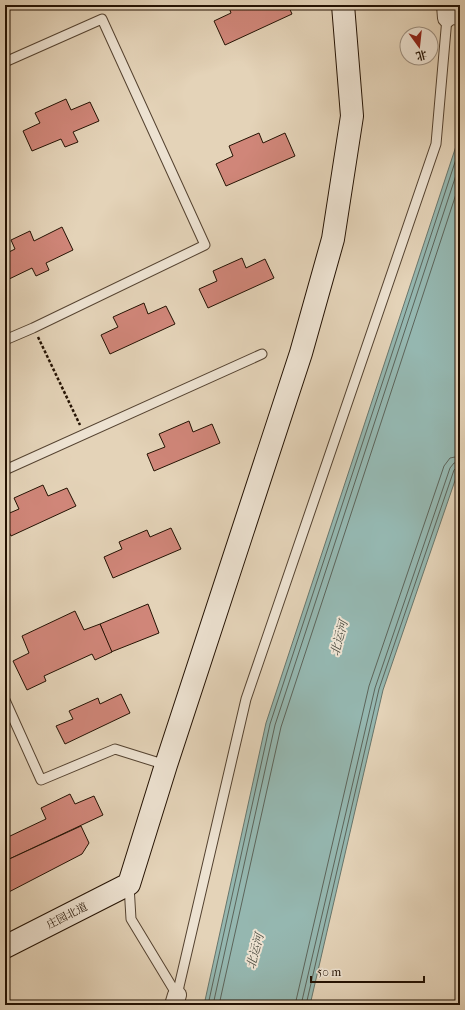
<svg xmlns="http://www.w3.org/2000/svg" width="465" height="1010" viewBox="0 0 465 1010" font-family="'IM FELL French Canon','Noto Serif SC',serif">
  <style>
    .water { fill: #95b7b0; stroke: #68756b }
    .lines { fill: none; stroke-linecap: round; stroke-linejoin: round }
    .shore { stroke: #5c645a; stroke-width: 1 }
    .building { fill: #d08679; stroke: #241203 }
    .lane-casing { stroke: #544230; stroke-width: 11 }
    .street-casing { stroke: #544230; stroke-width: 20 }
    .secondary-casing { stroke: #241203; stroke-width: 24 }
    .path { stroke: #241203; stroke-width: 2.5; stroke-dasharray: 3 2; stroke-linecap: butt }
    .lane { stroke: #ede2d1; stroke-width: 9 }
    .street { stroke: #ede2d1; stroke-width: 18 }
    .secondary { stroke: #ede2d1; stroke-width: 22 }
    .labels { text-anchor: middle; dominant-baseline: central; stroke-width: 4; stroke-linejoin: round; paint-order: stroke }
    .street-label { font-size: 11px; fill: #241203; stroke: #ede2d1 }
    .water-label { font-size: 12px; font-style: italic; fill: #4c4c40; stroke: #ede2d1 }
  </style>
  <rect width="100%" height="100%" fill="#e4d3b8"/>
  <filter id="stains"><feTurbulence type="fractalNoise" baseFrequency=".005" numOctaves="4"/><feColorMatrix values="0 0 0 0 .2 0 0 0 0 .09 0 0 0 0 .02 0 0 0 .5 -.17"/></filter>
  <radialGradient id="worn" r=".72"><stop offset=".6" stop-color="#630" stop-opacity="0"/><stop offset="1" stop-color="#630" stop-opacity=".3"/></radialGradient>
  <!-- water -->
  <polygon class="water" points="460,134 460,466 383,690 310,1005 204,1005 266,723"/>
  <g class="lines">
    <!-- shore -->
    <g class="shore">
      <polyline points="208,1005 270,724 460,147"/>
      <polyline points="213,1005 275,725 460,163"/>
      <polyline points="219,1005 281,727 460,182"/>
      <polyline points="295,1005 369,686 444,466 450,458 460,456"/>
      <polyline points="301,1005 375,688 450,468 454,463 460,462"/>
      <polyline points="306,1005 379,689 454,470 457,467 460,467"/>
    </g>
  </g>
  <!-- building -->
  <g class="building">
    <polygon points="5,5 14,5 15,7 5,12"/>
    <polygon points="228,5 288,5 292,14 225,45 214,21 231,13"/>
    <polygon points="66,99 71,110 90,102 99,121 73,132 78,142 65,147 61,139 32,151 23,131 40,123 35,113"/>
    <polygon points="259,133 263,143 285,133 295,156 226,186 216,164 233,156 229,146"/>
    <polygon points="62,227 73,250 46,263 49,270 36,276 32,268 5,281 5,254 15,249 11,240 30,231 34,241"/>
    <polygon points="242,258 246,268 265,259 274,278 208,308 199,289 217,281 213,271"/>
    <polygon points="144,303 148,314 166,306 175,324 110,354 101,335 118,327 113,317"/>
    <polygon points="189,421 193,432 212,424 220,443 154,471 147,454 165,447 159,434"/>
    <polygon points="43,485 48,496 67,488 76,506 11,536 5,524 5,515 19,509 14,498"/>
    <polygon points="171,528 181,549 113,578 104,557 122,549 119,542 147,530 150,537"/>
    <polygon points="148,604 159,633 111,652 100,624"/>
    <polygon points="75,611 84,630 100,624 112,652 95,660 92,654 44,676 46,681 27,690 13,661 29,653 22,636"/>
    <polygon points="121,694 130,713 65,744 56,726 73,719 69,711 98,698 100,704"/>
    <polygon points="70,794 75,804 94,796 103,815 5,861 5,830 8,837 46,819 41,808"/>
    <polygon points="81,826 89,843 82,854 5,894 5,861"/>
  </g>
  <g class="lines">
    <defs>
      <g id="lane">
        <polyline points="5,62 102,19 205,245 33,328 5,340"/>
        <polyline points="5,470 262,354"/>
        <polyline points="5,700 41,780 115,749 166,765"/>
        <polyline points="129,885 131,919 177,995"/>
        <polyline points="177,995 246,699 436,144 447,18 460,21"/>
      </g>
      <g id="street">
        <polyline points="446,5 447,18"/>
        <polyline points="174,1005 177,995"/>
      </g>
      <polyline id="secondary" points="5,947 129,884 166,765 301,353 333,239 352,116 343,5"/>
    </defs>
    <!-- lane casing -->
    <use href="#lane" class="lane-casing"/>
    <!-- street casing -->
    <use href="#street" class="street-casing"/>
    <!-- secondary casing -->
    <use href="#secondary" class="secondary-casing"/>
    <!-- path -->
    <polyline class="path" points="38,337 80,425"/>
    <!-- lane -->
    <use href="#lane" class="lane"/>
    <!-- street -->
    <use href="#street" class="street"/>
    <!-- secondary -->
    <use href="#secondary" class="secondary"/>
  </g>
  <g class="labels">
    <!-- street labels -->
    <g class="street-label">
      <text transform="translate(67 916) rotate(-27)">庄园北道</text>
    </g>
    <!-- water labels -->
    <g class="water-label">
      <text transform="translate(339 638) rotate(-75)">北运河</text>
      <text transform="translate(255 951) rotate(-75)">北运河</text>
    </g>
  </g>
  <!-- margin -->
  <rect width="465" height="1010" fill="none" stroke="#e4d3b8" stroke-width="20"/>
  <rect x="6" y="6" width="453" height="998" fill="none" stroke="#241203" stroke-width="2"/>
  <rect x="10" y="10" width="445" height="990" fill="none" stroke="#241203"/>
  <!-- north arrow -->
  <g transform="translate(419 46) rotate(165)"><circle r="19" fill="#ede2d1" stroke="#9d8f7f"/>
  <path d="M0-3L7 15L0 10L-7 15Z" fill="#8f2418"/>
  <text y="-6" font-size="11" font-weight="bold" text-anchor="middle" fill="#241203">北</text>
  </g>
  <!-- scale -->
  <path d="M311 976v6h113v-6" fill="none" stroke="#241203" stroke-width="2"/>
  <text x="317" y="976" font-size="12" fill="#241203" stroke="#ede2d1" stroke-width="3" paint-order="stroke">50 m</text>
  <rect width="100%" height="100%" filter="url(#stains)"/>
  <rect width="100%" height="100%" fill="url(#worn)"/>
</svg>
